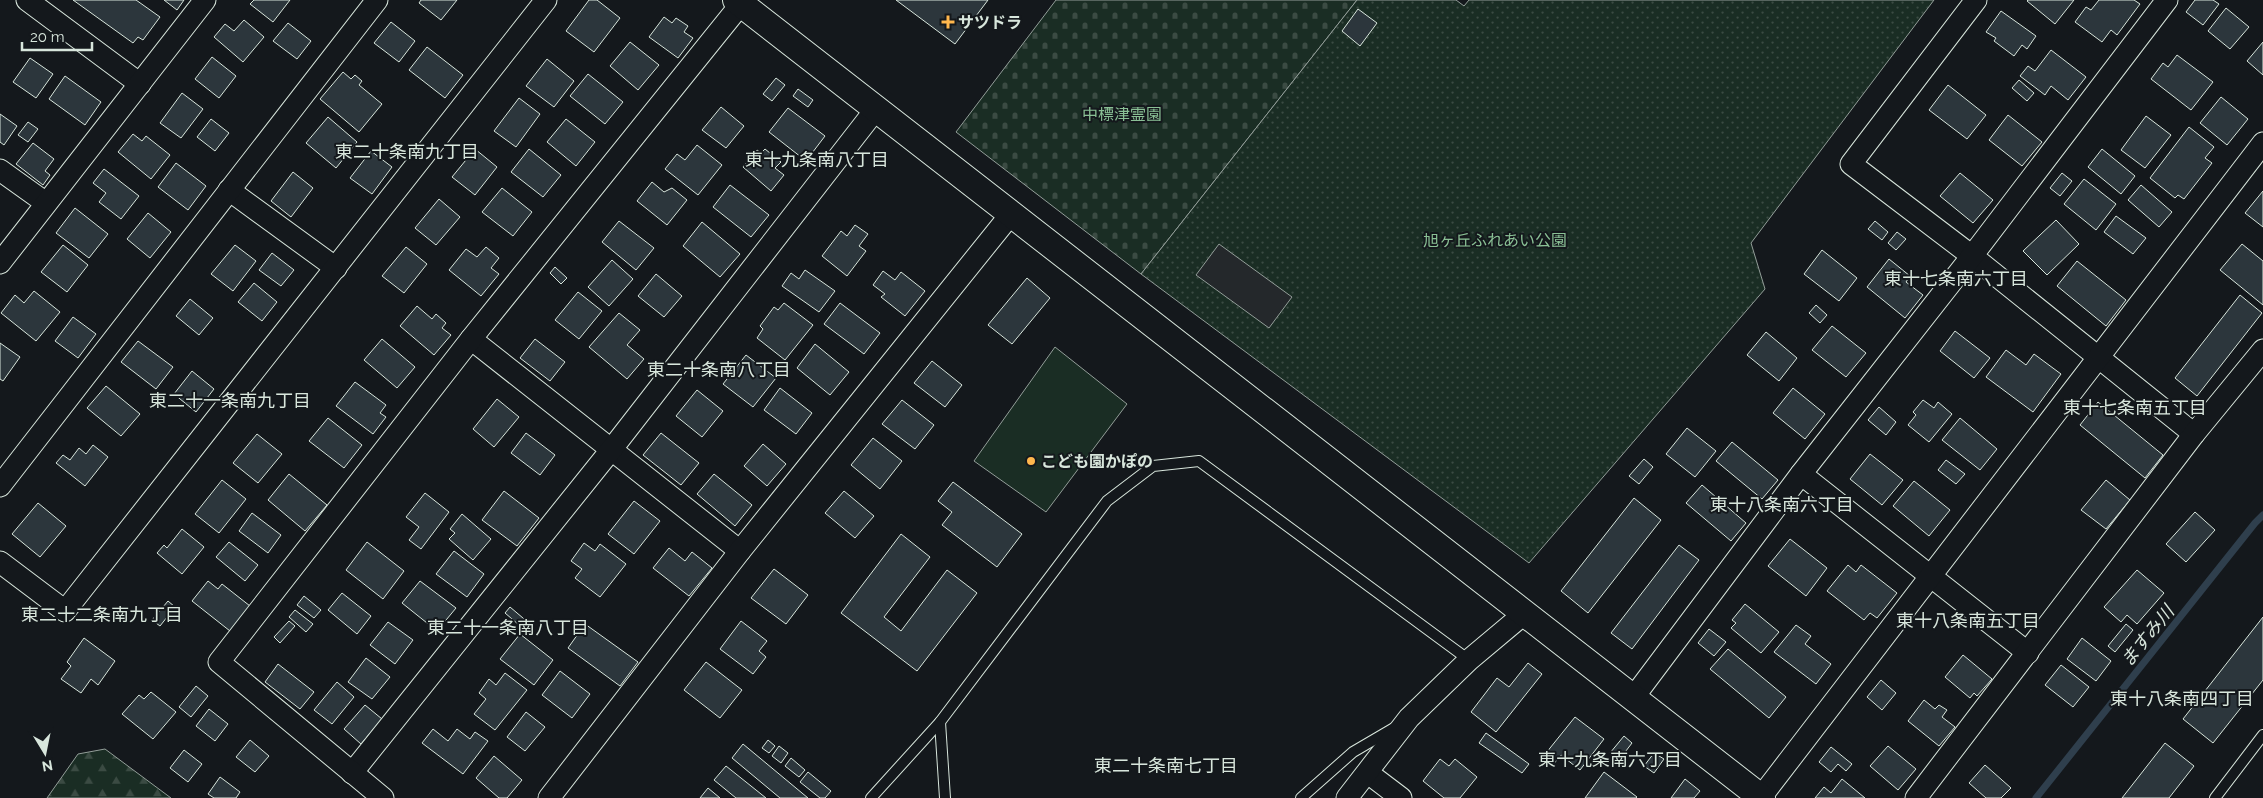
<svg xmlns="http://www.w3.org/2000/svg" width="2263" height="798" viewBox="0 0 2263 798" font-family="Raleway,'Noto Sans JP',sans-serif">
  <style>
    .green { fill: #1a2d24; stroke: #939e99 }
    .forest { fill: url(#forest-firs); stroke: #939e99 }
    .cemetery { fill: url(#cemetery-stones); stroke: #939e99 }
    .park { fill: url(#park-dots); stroke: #939e99 }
    .parking { fill: #24282b; stroke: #939e99 }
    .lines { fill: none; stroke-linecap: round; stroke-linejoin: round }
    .stream { stroke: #2f3f4d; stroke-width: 7 }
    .building { fill: #2c363c; stroke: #d8e6dc }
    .service-casing { stroke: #d8e6dc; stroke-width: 12 }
    .minor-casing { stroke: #d8e6dc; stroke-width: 23 }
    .tertiary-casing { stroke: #d8e6dc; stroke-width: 28 }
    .service { stroke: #14181c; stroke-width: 10 }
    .minor { stroke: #14181c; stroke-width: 21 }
    .tertiary { stroke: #14181c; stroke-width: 26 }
    .poi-dot { fill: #ffb74d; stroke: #14181c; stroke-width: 2 }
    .labels { text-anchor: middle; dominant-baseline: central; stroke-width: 4; stroke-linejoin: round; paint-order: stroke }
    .poi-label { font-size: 16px; font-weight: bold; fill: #d8e6dc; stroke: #14181c; text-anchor: start }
    .park-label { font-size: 16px; fill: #8ac095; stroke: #14181c }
    .neighbourhood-label { font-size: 18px; fill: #d8e6dc; stroke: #14181c }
    .water-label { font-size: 18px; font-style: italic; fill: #d8e6dc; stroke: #14181c }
  </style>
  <defs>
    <pattern id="forest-firs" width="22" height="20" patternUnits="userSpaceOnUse" patternTransform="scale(1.25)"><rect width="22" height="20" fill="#1a2d24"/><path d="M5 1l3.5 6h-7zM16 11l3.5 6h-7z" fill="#3b4b43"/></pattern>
    <pattern id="cemetery-stones" width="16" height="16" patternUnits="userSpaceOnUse" patternTransform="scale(1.25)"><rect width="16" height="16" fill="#1a2d24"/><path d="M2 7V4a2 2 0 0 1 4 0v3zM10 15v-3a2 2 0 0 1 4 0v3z" fill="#3b4b43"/></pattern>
    <pattern id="park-dots" width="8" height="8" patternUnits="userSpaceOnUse" patternTransform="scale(1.25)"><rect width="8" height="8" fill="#1a2d24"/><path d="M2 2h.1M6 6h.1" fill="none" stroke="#3b4b43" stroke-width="1.8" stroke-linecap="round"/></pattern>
  </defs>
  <rect width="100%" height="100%" fill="#14181c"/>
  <!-- green -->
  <polygon class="green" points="1055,347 1127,404 1046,512 974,461"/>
  <!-- forest -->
  <polygon class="forest" points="105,749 171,798 47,798 78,754"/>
  <!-- cemetery -->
  <polygon class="cemetery" points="1056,0 1357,0 1141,274 956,132"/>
  <!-- park -->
  <polygon class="park" points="1357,0 1456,0 1464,6 1469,0 1934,0 1751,243 1765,289 1529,563 1141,274"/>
  <!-- parking -->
  <polygon class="parking" points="1219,244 1292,297 1269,328 1196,275"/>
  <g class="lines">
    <!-- stream -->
    <polyline class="stream" points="2036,798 2255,523 2263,515"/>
  </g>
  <!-- building -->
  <g class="building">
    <polygon points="73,0 136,0 160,17 143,40 138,37 133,43"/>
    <polygon points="164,0 184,0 177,10"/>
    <polygon points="254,0 290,0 273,22 250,4"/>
    <polygon points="421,0 457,0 441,20 419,3"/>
    <polygon points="589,0 597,0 620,18 594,52 566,31"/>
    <polygon points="896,0 988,0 955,44"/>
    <polygon points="2028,0 2074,0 2055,24 2027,1"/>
    <polygon points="2099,0 2134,0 2140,4 2117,35 2111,30 2102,42 2075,22 2086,7 2091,10"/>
    <polygon points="2195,0 2213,0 2219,4 2203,25 2186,12"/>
    <polygon points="2226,8 2249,27 2230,49 2208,31"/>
    <polygon points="1358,9 1377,23 1360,46 1342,31"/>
    <polygon points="2001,11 2036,36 2027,49 2022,45 2014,56 1994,41 1996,38 1986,32"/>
    <polygon points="664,17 672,23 676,18 688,26 684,32 693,38 678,58 649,37"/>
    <polygon points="244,20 264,37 243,62 214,37 225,24 234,31"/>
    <polygon points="391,22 415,41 399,62 374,43"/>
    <polygon points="288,23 311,41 297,59 273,41"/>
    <polygon points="630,42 659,65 638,90 610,66"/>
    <polygon points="2263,42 2263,75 2247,61"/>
    <polygon points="427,47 463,75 445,98 409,70"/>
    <polygon points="2051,50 2086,77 2068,100 2051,86 2045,95 2020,76 2028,66 2035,71"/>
    <polygon points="2177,55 2213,82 2191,110 2151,79 2163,63 2168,67"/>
    <polygon points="212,57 236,76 219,98 195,79"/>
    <polygon points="30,58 53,74 36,98 13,82"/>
    <polygon points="547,59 574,81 554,107 526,86"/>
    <polygon points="343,72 351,79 355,75 362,81 359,85 382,104 359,132 320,99"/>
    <polygon points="588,74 623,102 605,124 570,96"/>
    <polygon points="65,76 101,102 85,125 49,99"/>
    <polygon points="776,78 785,85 772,101 763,94"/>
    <polygon points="2019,80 2034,93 2027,101 2012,88"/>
    <polygon points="1948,85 1986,115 1967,139 1929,110"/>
    <polygon points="798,89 813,100 808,107 793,96"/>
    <polygon points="182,93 203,109 181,138 160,123"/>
    <polygon points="2221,97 2248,119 2227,145 2200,123"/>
    <polygon points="519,98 540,114 516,147 494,131"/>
    <polygon points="721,107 744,126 726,148 702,130"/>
    <polygon points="788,108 825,136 806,161 769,132"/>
    <polygon points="0,114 17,126 4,145 0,142"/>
    <polygon points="2008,115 2042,142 2022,166 1989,140"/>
    <polygon points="2146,116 2171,135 2145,168 2121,150"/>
    <polygon points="328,117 357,142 336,168 306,143"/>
    <polygon points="211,119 229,133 215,151 197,137"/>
    <polygon points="566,119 595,142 576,166 547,142"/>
    <polygon points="28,122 38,129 28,142 18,135"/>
    <polygon points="2189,127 2214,147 2205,158 2212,163 2184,199 2178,195 2175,198 2150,178"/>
    <polygon points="133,134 142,141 146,136 170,155 151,179 118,152"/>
    <polygon points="33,143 54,159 45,171 50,175 43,185 16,164"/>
    <polygon points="697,145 722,165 698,195 665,169 677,154 685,160"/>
    <polygon points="475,149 497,167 475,195 452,177"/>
    <polygon points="529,149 561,175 543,197 511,172"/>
    <polygon points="765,149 781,162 775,168 784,175 771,191 743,167 757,150 761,153"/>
    <polygon points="2102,149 2135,176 2121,194 2088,167"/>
    <polygon points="371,151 392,167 372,194 350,178"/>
    <polygon points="176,163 206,186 188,210 158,187"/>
    <polygon points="104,169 139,196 121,219 99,202 106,193 93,183"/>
    <polygon points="293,172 313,188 291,217 271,201"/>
    <polygon points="1960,173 1993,200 1973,223 1940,196"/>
    <polygon points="2062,173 2072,181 2060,196 2050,188"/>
    <polygon points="2084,179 2116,204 2096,230 2064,204"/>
    <polygon points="652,182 664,192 672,188 687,200 667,225 637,201"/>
    <polygon points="730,185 769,215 751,237 713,207"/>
    <polygon points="2141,185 2172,212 2159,227 2128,200"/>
    <polygon points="502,188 532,212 513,236 482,212"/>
    <polygon points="2263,191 2263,227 2245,213"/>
    <polygon points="439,199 460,217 436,245 415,228"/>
    <polygon points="75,208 108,234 89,258 56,233"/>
    <polygon points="148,213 171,232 150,258 127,239"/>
    <polygon points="2116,216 2146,238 2133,254 2104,232"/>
    <polygon points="2056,220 2079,244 2047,275 2023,251"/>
    <polygon points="619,221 654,248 636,270 602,242"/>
    <polygon points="1875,221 1888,232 1882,240 1868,229"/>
    <polygon points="702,222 740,254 720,277 683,246"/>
    <polygon points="855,225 868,234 859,246 866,251 847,276 822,256 841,231 847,236"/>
    <polygon points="1897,232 1906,239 1896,250 1888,243"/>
    <polygon points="2242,244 2263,261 2263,305 2220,270"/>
    <polygon points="63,245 88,265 67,292 41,272"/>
    <polygon points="235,245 256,261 233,291 211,274"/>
    <polygon points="406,247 427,264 404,293 382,276"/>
    <polygon points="486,247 499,258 491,268 499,274 481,296 449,270 466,249 477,257"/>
    <polygon points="1822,250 1857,278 1839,301 1804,274"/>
    <polygon points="272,253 294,270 281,286 259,270"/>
    <polygon points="1889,259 1910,276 1906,282 1923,295 1905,318 1867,287"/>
    <polygon points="612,260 633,279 609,306 588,287"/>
    <polygon points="2077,261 2126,300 2106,326 2057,286"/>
    <polygon points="555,267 567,278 561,284 550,273"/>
    <polygon points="805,270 835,291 819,312 782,286 791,273 799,279"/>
    <polygon points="883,271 895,280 901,272 925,291 905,316 881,297 885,294 873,285"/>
    <polygon points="656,274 682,296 664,317 638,296"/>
    <polygon points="1027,278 1050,298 1012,344 988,325"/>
    <polygon points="254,283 277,302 262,321 238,302"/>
    <polygon points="34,291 60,312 36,341 1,313 15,295 24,303"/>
    <polygon points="578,292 602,311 579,339 555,320"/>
    <polygon points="2240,295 2262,313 2197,396 2175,378"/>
    <polygon points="190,299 213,318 199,335 176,316"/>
    <polygon points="784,303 813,325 785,360 757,338 763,329 760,326 774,307 778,310"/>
    <polygon points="840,303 880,333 864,354 824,324"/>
    <polygon points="1816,305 1827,315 1820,323 1809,313"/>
    <polygon points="417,306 432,319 436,314 446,323 442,328 451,335 434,355 400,326"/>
    <polygon points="619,313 640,330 627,345 644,359 627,379 589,347"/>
    <polygon points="73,317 96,334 78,358 55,341"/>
    <polygon points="1832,326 1866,353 1846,377 1812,350"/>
    <polygon points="1955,331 1990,358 1974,378 1940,351"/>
    <polygon points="1766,332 1797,358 1779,381 1747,355"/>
    <polygon points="382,339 415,367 397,388 364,360"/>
    <polygon points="535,339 565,362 550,381 520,358"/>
    <polygon points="138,341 173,367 156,389 121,362"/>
    <polygon points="0,343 20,357 3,381 0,379"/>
    <polygon points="815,344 849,372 830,395 797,368"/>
    <polygon points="2006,350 2026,365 2034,354 2061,374 2033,412 1986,377"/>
    <polygon points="746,355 776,378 753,407 723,384"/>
    <polygon points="932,361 962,385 945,407 914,383"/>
    <polygon points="192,371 214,389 196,412 174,394"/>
    <polygon points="355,382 386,405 380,413 386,417 373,434 336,406"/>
    <polygon points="106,386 140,414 121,436 87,408"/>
    <polygon points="780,388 812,413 796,434 764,410"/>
    <polygon points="1793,388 1825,414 1805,439 1773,413"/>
    <polygon points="697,390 723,411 702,437 676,416"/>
    <polygon points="497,399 519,417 494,447 473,429"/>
    <polygon points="902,400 934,425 915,449 882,424"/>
    <polygon points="1923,400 1934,408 1938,402 1952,414 1929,442 1908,425 1916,415 1913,412"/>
    <polygon points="2098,402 2163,455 2145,478 2080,425"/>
    <polygon points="1879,407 1896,422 1886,435 1868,420"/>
    <polygon points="328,418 362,445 344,468 309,441"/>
    <polygon points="1960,418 1997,449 1980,470 1942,440"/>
    <polygon points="1687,428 1716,451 1695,477 1666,454"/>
    <polygon points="526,433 555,455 540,475 511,453"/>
    <polygon points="661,433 699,463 681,485 643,455"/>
    <polygon points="257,434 282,454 258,483 233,463"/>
    <polygon points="873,438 902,461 880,489 851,465"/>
    <polygon points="1732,442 1778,480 1762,499 1716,461"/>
    <polygon points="763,444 786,464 767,486 744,466"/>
    <polygon points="93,445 108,457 85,486 56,463 63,455 70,460 79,448 86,454"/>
    <polygon points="1870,454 1903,480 1882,505 1850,479"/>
    <polygon points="1644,459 1653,467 1639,484 1629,476"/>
    <polygon points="1946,460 1965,474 1956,484 1938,470"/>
    <polygon points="289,474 327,505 305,531 268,500"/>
    <polygon points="714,474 752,505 735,526 697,494"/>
    <polygon points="222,480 246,499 219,533 195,514"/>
    <polygon points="2106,480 2130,500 2106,529 2081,510"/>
    <polygon points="1914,481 1950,510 1929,536 1893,506"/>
    <polygon points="953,482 1022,534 997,567 942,525 952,512 938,501"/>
    <polygon points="1702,485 1746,523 1731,541 1686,503"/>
    <polygon points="504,491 539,518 517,546 482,520"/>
    <polygon points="844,491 874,516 855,538 825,513"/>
    <polygon points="425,493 449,512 421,549 409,540 419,527 406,517"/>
    <polygon points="1634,498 1661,520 1588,613 1561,591"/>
    <polygon points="634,501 660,521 634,554 608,534"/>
    <polygon points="38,503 66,526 40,557 12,534"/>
    <polygon points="2195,512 2215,530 2186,562 2166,544"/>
    <polygon points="252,513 281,535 268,553 239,531"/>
    <polygon points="462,514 491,539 473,560 449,539 455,533 450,529"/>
    <polygon points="182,529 204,547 182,574 157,553 164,545 167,548"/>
    <polygon points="901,534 930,557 884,617 901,631 947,570 977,593 917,671 841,613"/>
    <polygon points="1790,539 1827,568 1806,596 1768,566"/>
    <polygon points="229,542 258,565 245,581 216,557"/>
    <polygon points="367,542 404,571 383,599 346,570"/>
    <polygon points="584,543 595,551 600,544 626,564 600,597 575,578 582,569 571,561"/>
    <polygon points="1679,545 1699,560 1632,649 1611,633"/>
    <polygon points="669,548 685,561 692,552 712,568 689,596 653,568"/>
    <polygon points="454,551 484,574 467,597 436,574"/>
    <polygon points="1848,565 1856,572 1861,565 1897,593 1877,618 1870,613 1864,620 1827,591"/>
    <polygon points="774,569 808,595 786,624 751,598"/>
    <polygon points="2137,570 2164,593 2137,624 2127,615 2121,622 2104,607"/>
    <polygon points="208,581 218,589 222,584 250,606 230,631 192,601"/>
    <polygon points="420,581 456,608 437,631 402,603"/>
    <polygon points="342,593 371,616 357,634 328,610"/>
    <polygon points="304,596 321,610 314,618 297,605"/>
    <polygon points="168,601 175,607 160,626 152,620"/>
    <polygon points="1745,604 1779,632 1761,653 1731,628 1736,623 1732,620"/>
    <polygon points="510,607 530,624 525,630 505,613"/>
    <polygon points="295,610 313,624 306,632 289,617"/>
    <polygon points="2263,617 2263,680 2213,743 2183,719"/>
    <polygon points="289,621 295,626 280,643 274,637"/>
    <polygon points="741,621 767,641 759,651 766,657 753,674 720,649"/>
    <polygon points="388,622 413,640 395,664 370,645"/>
    <polygon points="585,624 638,662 620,686 568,648"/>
    <polygon points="2126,624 2133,630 2115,652 2108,646"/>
    <polygon points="1796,625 1811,636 1805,644 1831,664 1816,684 1774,652"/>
    <polygon points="1709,629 1726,642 1714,656 1698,643"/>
    <polygon points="520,634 553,660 534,685 500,659"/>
    <polygon points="84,638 115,661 98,685 91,679 81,693 61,679 71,666 67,662"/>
    <polygon points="2082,638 2111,661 2096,681 2067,659"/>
    <polygon points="1728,649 1786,697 1769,718 1710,669"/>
    <polygon points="1963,655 1992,679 1977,696 1974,693 1970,698 1945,677"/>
    <polygon points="366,658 390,677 372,699 348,682"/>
    <polygon points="706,662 742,690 720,718 684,690"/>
    <polygon points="1528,663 1542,674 1496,732 1471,712 1497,678 1509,687"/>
    <polygon points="278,664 314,692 300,709 265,682"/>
    <polygon points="2061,665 2089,687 2073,707 2045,685"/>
    <polygon points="560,671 590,694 572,718 542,695"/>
    <polygon points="505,673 527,690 495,730 474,714 486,699 479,693 489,679 496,685"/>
    <polygon points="1881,680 1896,693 1882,710 1867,697"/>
    <polygon points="337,682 354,697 332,724 314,710"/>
    <polygon points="196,686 208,696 191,717 179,707"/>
    <polygon points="151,692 176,712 153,739 122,714 139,695 144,699"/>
    <polygon points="1924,700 1935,709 1939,705 1947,710 1942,717 1955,727 1939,746 1908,721"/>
    <polygon points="365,705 382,719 361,744 344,729"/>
    <polygon points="209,709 228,724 215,741 196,726"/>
    <polygon points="526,712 545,727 525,751 507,737"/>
    <polygon points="1575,717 1604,739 1580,770 1561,755 1552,766 1542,758"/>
    <polygon points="433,729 448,741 457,729 470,739 475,732 488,741 463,774 422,743"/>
    <polygon points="1486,733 1529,764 1522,773 1479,743"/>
    <polygon points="1624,736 1632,743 1619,760 1610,753"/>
    <polygon points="250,740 269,756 255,772 236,757"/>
    <polygon points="768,740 775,746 769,753 762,748"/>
    <polygon points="2165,743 2194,766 2169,798 2122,798"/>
    <polygon points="743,744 808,798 780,798 732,758"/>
    <polygon points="779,746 788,753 781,763 772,756"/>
    <polygon points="1888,746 1916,769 1898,790 1870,766"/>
    <polygon points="1831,747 1852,764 1846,771 1838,764 1831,772 1819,762"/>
    <polygon points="184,750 202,764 188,782 170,768"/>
    <polygon points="1654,753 1664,759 1654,773 1644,766"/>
    <polygon points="494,756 522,780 507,798 499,798 476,778"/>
    <polygon points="791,758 805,770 799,777 785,766"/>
    <polygon points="1440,759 1449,766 1455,759 1477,777 1460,798 1444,798 1423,781"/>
    <polygon points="1985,765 2011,788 2001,798 1986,798 1969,783"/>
    <polygon points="726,766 766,798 736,798 714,780"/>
    <polygon points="808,772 831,791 825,798 820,798 800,782"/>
    <polygon points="1604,772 1637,797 1636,798 1585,798"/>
    <polygon points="220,777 240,792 236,798 214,798 208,794"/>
    <polygon points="1685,779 1700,791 1694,798 1671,798"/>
    <polygon points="1842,779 1865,798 1815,798 1824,787 1831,793"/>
    <polygon points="708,788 720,798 700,798"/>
  </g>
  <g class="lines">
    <defs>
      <g id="service">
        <polyline points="940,722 945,798"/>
        <polyline points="871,798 940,722 1107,501 1153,466 1199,461 1469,660"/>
        <polyline points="1301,798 1353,752 1394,728"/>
        <polyline points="2215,798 2263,735"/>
      </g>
      <g id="minor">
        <polyline points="27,0 140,84"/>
        <polyline points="1976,0 1851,164 1972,256 2194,434"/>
        <polyline points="0,170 46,203"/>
        <polyline points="229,190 336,268"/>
        <polyline points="0,263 205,0"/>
        <polyline points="471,339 740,551"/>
        <polyline points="1801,474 2028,653"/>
        <polyline points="0,486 377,0"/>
        <polyline points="0,562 65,611 546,0"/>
        <polyline points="1633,698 1801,474 1972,256 2167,0"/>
        <polyline points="352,773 611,450 876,109"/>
        <polyline points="1368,773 1401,798"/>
        <polyline points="1761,797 2263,143"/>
        <polyline points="383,798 219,662 471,339 741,4"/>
        <polyline points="549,798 740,551 1011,214"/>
        <polyline points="1347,798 1409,718 1469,660 1525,613"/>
        <polyline points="1916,798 2194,434 2263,350"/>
      </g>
      <polyline id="tertiary" points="736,0 1762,798"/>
    </defs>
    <!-- service casing -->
    <use href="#service" class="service-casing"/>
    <!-- minor casing -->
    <use href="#minor" class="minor-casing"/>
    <!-- tertiary casing -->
    <use href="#tertiary" class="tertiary-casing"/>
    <!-- service -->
    <use href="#service" class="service"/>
    <!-- minor -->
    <use href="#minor" class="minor"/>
    <!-- tertiary -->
    <use href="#tertiary" class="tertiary"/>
  </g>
  <!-- markers -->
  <g class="poi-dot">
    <path d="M945.5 14.5h5v5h5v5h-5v5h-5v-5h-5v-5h5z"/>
    <circle cx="1031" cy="461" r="5"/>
  </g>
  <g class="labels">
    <!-- poi labels -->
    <g class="poi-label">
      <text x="958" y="22">サツドラ</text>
      <text x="1041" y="461">こども園かぽの</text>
    </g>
    <!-- park labels -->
    <g class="park-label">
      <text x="1122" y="114">中標津霊園</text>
      <text x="1495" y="240">旭ヶ丘ふれあい公園</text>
    </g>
    <!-- neighbourhood labels -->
    <g class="neighbourhood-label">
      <text x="407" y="151">東二十条南九丁目</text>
      <text x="817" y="159">東十九条南八丁目</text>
      <text x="1956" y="278">東十七条南六丁目</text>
      <text x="719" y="369">東二十条南八丁目</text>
      <text x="230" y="400">東二十一条南九丁目</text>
      <text x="2135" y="407">東十七条南五丁目</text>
      <text x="1782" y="504">東十八条南六丁目</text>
      <text x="102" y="614">東二十二条南九丁目</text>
      <text x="1968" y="620">東十八条南五丁目</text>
      <text x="508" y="627">東二十一条南八丁目</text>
      <text x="2182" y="698">東十八条南四丁目</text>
      <text x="1610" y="759">東十九条南六丁目</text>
      <text x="1166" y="765">東二十条南七丁目</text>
    </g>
    <!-- water labels -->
    <g class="water-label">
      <text transform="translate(2147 636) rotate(-51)">ますみ川</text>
    </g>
  </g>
  <!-- north arrow -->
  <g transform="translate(45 753) rotate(170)" stroke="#14181c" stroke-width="4" paint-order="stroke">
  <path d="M0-4L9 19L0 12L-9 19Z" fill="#d8e6dc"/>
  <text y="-8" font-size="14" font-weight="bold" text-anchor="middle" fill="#d8e6dc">N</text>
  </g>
  <!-- scale -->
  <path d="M22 42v8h70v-8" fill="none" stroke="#d8e6dc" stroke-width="2.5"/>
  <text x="30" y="42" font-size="15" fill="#d8e6dc" stroke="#14181c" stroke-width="4" paint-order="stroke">20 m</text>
</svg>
